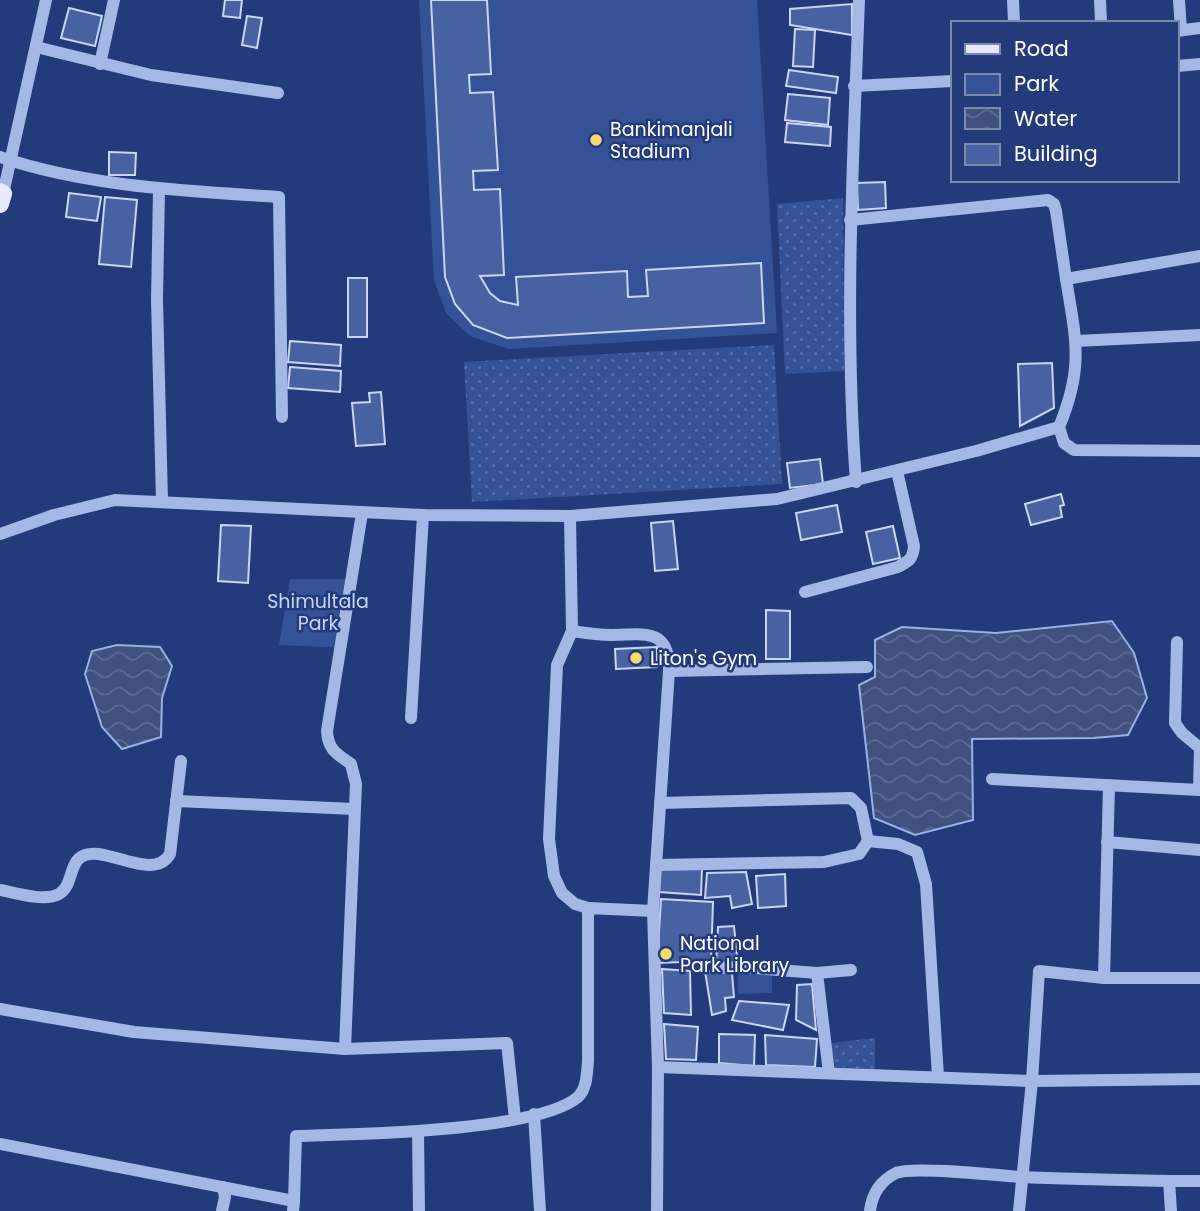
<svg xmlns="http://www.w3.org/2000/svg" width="1200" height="1211" viewBox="0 0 1200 1211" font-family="Poppins,sans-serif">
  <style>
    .grass { fill: url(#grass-dots) }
    .green { fill: #365297 }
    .water { fill: url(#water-waves); stroke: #99b0e6; stroke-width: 2 }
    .building { fill: #4761a1; stroke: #c8d5f4; stroke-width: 2 }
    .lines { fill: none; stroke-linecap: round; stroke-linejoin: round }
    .minor { stroke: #a5b7e5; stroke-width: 12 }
    .major { stroke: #e5eafc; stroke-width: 18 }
    .poi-dot { fill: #f0de68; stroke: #233b7a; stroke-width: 2.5 }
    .labels { text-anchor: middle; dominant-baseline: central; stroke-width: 5; stroke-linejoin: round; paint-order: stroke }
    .poi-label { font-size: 19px; fill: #fff; stroke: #233b7a; text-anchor: start }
    .park-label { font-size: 19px; fill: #c8d5f4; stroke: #233b7a }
  </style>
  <defs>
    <pattern id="grass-dots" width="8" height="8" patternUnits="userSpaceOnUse" patternTransform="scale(1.75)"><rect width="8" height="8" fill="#365297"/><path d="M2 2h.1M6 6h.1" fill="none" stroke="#546ca7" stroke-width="1.8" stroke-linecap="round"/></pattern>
    <pattern id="water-waves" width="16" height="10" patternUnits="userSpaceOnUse" patternTransform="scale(1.75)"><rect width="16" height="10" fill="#405180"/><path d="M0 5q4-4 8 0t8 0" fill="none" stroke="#5d6b93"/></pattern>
  </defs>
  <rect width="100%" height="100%" fill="#233b7a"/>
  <!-- grass -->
  <g class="grass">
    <polygon points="843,198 844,371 785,374 777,204"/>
    <polygon points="774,345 782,484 472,502 464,362"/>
    <polygon points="875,1038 875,1069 835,1067 831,1043"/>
  </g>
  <!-- green -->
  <g class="green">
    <polygon points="419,0 757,0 777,333 509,349 470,336 446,313 434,280"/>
    <polygon points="290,579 354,579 347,648 279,645"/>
    <polygon points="738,966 772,968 772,993 738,994"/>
  </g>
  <!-- water -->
  <g class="water">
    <polygon points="1112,621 1134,653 1147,698 1128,735 1094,738 972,739 973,820 915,835 874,818 859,685 875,677 875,640 902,627 996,633"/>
    <polygon points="117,645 160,647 172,666 162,698 161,737 122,749 102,727 85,674 92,651"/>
  </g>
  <!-- building -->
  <g class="building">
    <polygon points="225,0 242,0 240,18 223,16"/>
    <polygon points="431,0 487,0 491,74 469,75 470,93 493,92 498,170 473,171 474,190 500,189 504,275 480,276 490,293 500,301 518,305 516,277 627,271 628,297 648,296 646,270 761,263 764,323 507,338 473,325 455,304 445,277"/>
    <polygon points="852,4 852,35 790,25 790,9"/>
    <polygon points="69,8 102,16 95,46 61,38"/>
    <polygon points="247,16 262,18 257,48 242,45"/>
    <polygon points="795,29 815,30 813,67 793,66"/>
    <polygon points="789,70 838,77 836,93 786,86"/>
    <polygon points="788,94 830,98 828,125 785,120"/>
    <polygon points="787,123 831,127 830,146 785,142"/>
    <polygon points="109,152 136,153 135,175 109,175"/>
    <polygon points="885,182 886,208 858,210 857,183"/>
    <polygon points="69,193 101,197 97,221 66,217"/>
    <polygon points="105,197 137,200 131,267 99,264"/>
    <rect x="348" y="278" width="19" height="59"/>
    <polygon points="290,341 341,345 340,366 288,362"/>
    <polygon points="1052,363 1054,408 1020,426 1018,364"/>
    <polygon points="290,367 341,371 340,392 288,388"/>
    <polygon points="381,392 385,444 356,446 352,403 370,402 369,393"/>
    <polygon points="820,459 823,484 790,488 787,463"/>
    <polygon points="1061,494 1064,505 1060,506 1062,517 1031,525 1025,504"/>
    <polygon points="837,505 842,532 801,540 796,513"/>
    <polygon points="673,521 678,569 655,571 651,523"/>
    <polygon points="221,525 251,526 248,583 218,581"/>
    <polygon points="893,526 900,558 873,564 866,532"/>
    <polygon points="766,610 790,611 790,659 766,659"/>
    <polygon points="657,647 657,667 616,669 615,649"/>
    <polygon points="702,868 701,895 659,892 660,869"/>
    <polygon points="746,872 752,904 732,908 730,896 705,898 707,873"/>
    <polygon points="785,874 786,906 758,908 756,876"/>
    <polygon points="661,899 713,902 711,961 657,963"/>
    <polygon points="734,926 738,966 716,964 718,927"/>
    <polygon points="662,969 690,971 691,1015 664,1013"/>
    <polygon points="705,971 732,973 734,997 725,998 726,1011 712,1015"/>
    <polygon points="812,984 816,1030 796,1020 797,985"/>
    <polygon points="739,1001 789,1005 783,1030 732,1020"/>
    <polygon points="664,1024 698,1027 696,1060 666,1059"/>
    <polygon points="719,1034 755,1035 754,1066 719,1063"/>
    <polygon points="765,1035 817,1039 815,1067 766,1065"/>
  </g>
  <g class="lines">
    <!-- minor -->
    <g class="minor">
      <polyline points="1013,0 1014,23"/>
      <polyline points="1100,0 1101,23"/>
      <polyline points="1179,0 1181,30"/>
      <polyline points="1177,31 1200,28"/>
      <polyline points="36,47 151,75 278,93"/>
      <polyline points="100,64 114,0"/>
      <polyline points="1177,66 1200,64"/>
      <polyline points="854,86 953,81"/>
      <path d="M0,157C88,187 187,191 279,197L282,417"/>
      <polyline points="159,190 157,300 162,501"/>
      <polyline points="3,194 46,0"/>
      <polyline points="850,220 1048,200 1054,204 1056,211 1066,279"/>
      <polyline points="1076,341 1200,335"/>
      <polyline points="1059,427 1064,443 1074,450 1200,451"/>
      <path d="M856,482C844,321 853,161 859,0"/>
      <polyline points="570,516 572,631 557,665 549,839 554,876 562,893 575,904 588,908"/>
      <path d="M0,534L54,515L115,500L423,515L570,516L777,499L976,451L1059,427C1084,367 1076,340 1066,279L1200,256"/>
      <path d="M805,592L898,567C909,561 913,559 914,546L897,471"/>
      <path d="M572,631C585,633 598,635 611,635C642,635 670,626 669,671L867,667"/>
      <polyline points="1177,642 1175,723 1182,733 1200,748"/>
      <polyline points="411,718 423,515"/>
      <polyline points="992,779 1199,790 1200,748"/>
      <polyline points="176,801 354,809"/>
      <polyline points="660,803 851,798 861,808 868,841 898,844 917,852 926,884 938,1077"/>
      <polyline points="1107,842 1200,850"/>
      <polyline points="656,865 824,862 859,854 868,841"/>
      <path d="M0,890C16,893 44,902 59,894C75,885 67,856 90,854C114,851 155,880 170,854L181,761"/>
      <polyline points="719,968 741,967 817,973 851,970"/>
      <polyline points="817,973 829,1073"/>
      <polyline points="1104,978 1200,978"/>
      <polyline points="0,1009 134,1032 345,1049 507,1043 515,1119"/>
      <path d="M345,1049L356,784L351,764C337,754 328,750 327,731L362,513"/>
      <polyline points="658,1067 653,911 669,671"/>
      <polyline points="534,1114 540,1211"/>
      <polyline points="418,1131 419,1211"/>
      <polyline points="0,1144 294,1201 293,1211"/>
      <polyline points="1169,1181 1200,1181"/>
      <path d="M294,1201L296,1136C354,1134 537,1132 578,1097C587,1089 587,1072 588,1061V908L653,911"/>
      <polyline points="222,1211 225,1197 223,1187"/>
      <polyline points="657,1211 658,1067 1032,1081 1039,971 1104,978 1109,785"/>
      <path d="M870,1211C872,1194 880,1181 896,1173C912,1166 996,1175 1019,1177C1069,1179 1119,1180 1169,1181L1171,1211"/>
      <polyline points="1019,1211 1032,1081 1200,1079"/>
    </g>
    <!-- major -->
    <polyline class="major" points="0,192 3,194 0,204"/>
  </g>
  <!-- markers -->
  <g class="poi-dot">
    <circle cx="596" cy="140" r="7"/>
    <circle cx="636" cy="658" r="7"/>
    <circle cx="666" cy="954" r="7"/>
  </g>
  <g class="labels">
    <!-- poi labels -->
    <g class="poi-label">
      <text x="610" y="129">Bankimanjali<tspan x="610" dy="22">Stadium</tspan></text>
      <text x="650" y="658">Liton's Gym</text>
      <text x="680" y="943">National<tspan x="680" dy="22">Park Library</tspan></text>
    </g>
    <!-- park labels -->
    <g class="park-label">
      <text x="318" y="601">Shimultala<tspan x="318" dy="22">Park</tspan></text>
    </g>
  </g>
  <!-- legend -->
  <rect x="951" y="21" width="228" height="161" fill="#233b7a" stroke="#7b89af" stroke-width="2"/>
  <rect x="965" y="44" width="35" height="10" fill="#e5eafc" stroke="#7b89af" stroke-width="2"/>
  <text x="1014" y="56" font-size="21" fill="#ffffff">Road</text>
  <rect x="965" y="74" width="35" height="21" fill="#365297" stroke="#7b89af" stroke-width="2"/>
  <text x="1014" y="91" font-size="21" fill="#ffffff">Park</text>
  <rect x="965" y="108" width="35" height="21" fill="url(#water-waves)" stroke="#7b89af" stroke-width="2"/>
  <text x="1014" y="126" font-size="21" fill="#ffffff">Water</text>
  <rect x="965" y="144" width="35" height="21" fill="#4761a1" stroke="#7b89af" stroke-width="2"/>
  <text x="1014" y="161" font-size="21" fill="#ffffff">Building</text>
</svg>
